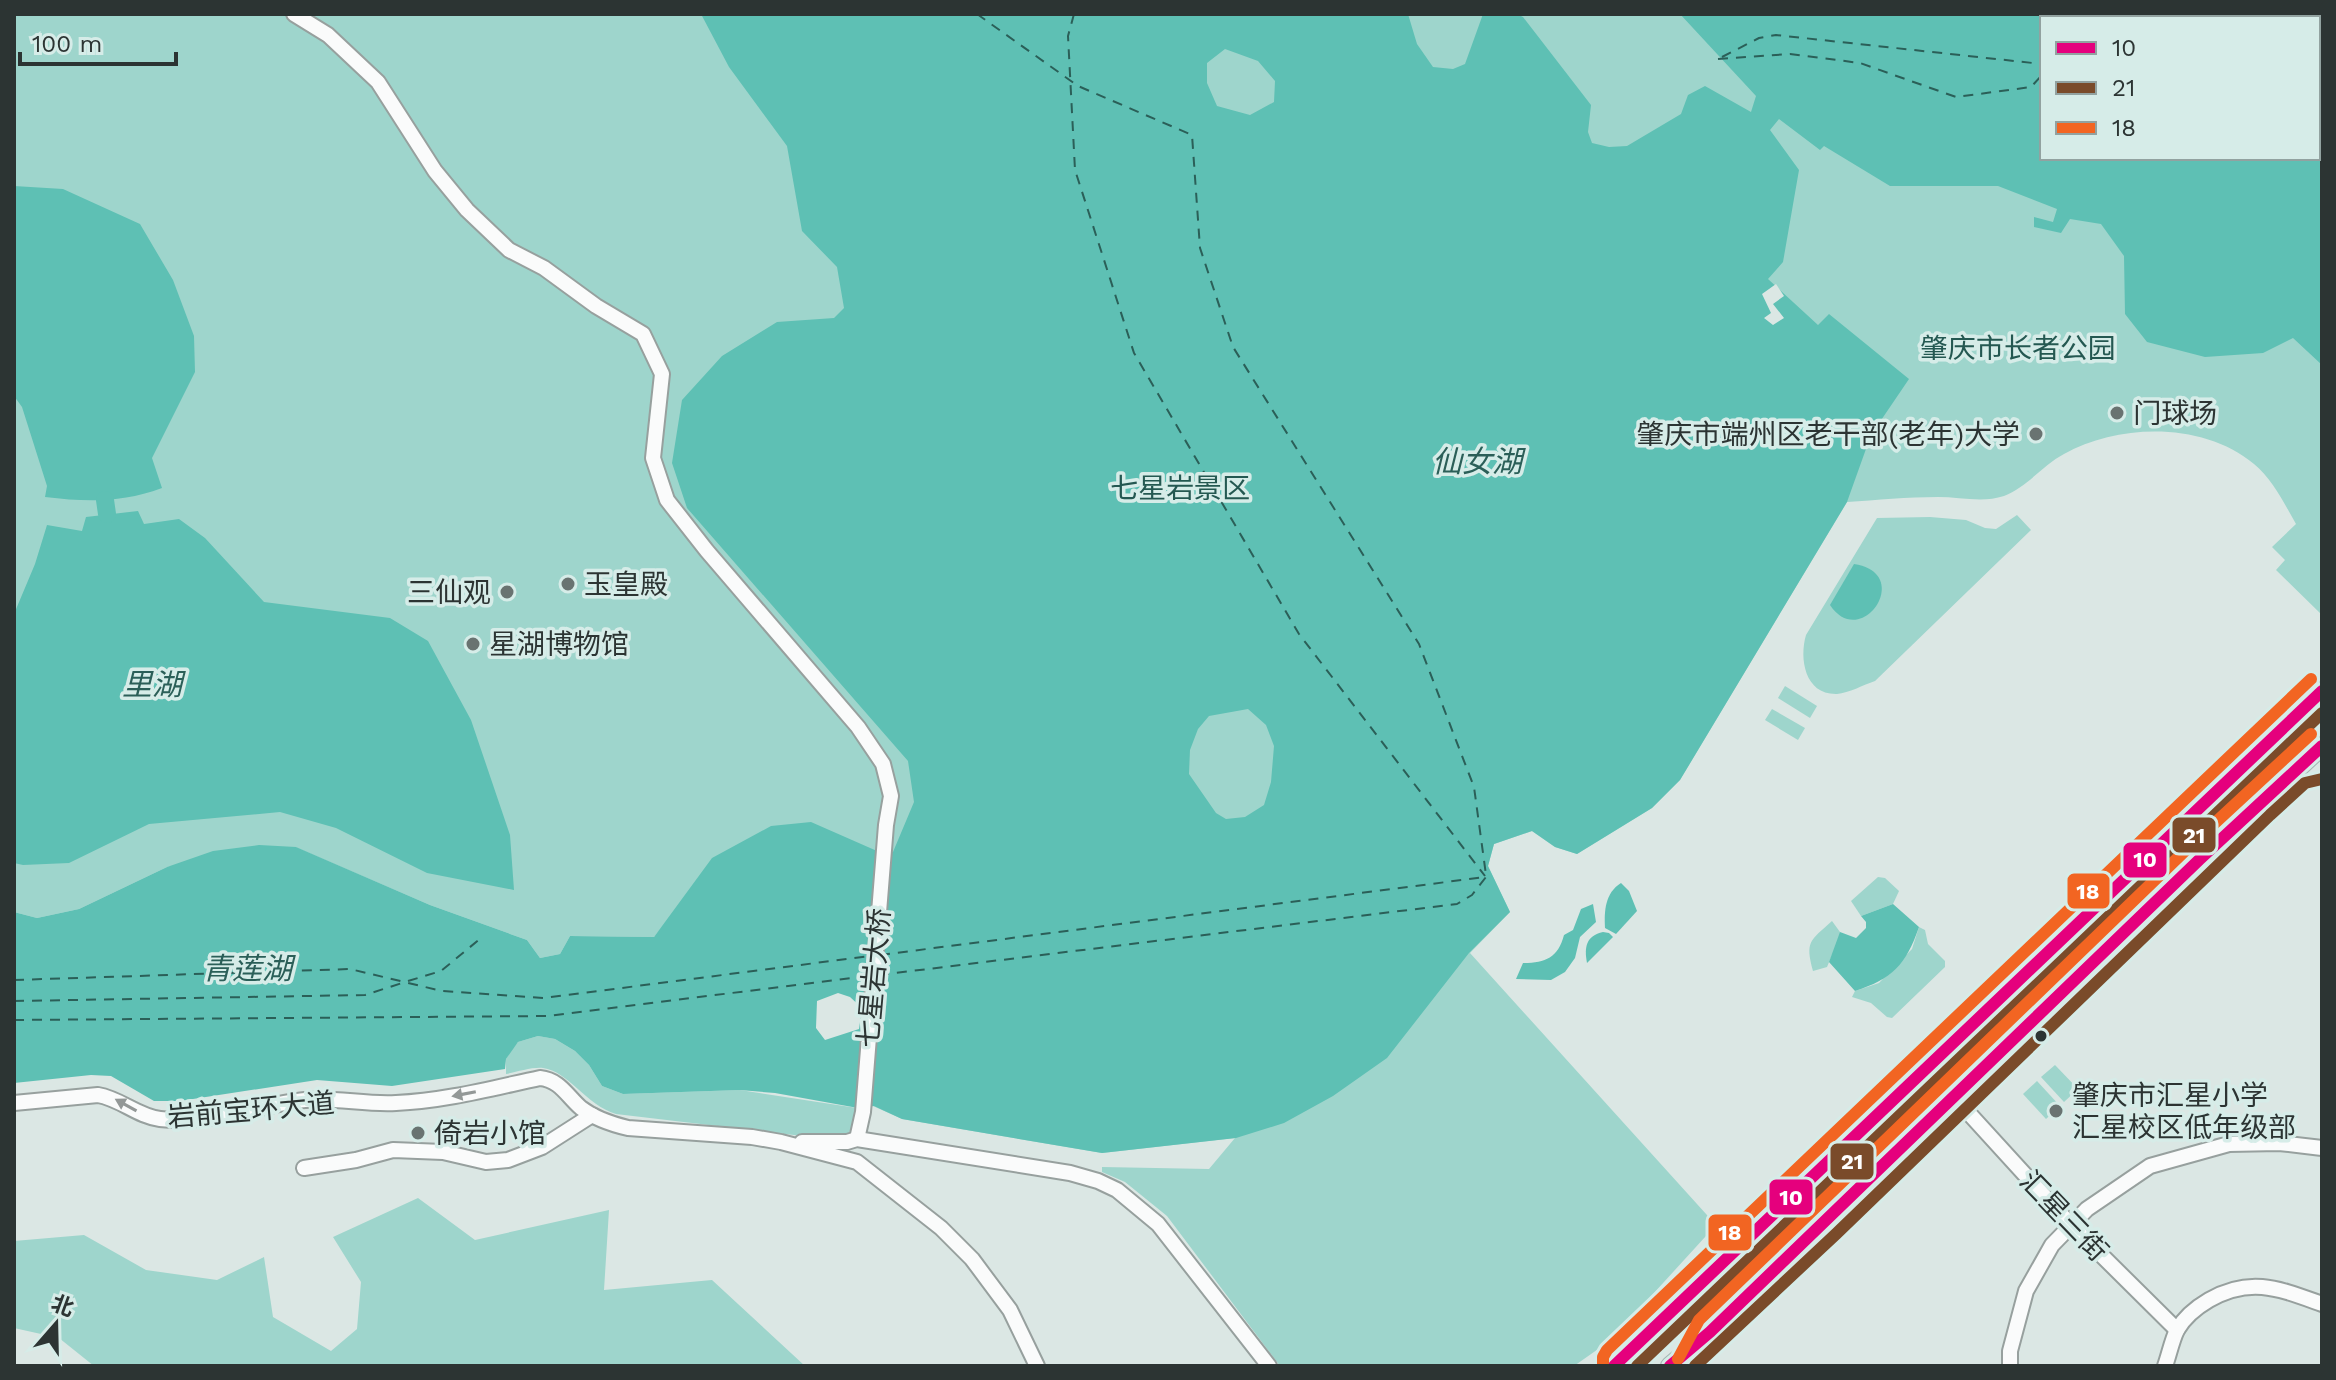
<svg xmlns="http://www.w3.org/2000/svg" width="2336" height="1380" viewBox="0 0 2336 1380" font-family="'Work Sans','Noto Sans SC',sans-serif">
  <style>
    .green { fill: #9ed5cc; fill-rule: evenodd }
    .water { fill: #5ec0b4; fill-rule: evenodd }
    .pier { fill: #dbe7e4 }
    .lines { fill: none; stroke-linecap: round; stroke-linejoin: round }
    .river { stroke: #5ec0b4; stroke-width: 18 }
    .ferry { stroke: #2b5f58; stroke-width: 2; stroke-dasharray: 10 8; stroke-linecap: butt }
    .minor-casing { stroke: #97a09e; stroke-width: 18 }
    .major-casing { stroke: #a3b5b2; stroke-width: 20 }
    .minor { stroke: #fafbfb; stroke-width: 14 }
    .major { stroke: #e5eeec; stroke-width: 16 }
    .bus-1-casing { stroke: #d6ece8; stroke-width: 18 }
    .bus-2-casing { stroke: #d6ece8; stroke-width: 18 }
    .bus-3-casing { stroke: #d6ece8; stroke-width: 18 }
    .bus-1 { stroke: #e5007d; stroke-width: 12 }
    .bus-2 { stroke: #7a4b2a; stroke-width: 12 }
    .bus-3 { stroke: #f26522; stroke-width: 12 }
    .oneway { fill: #939897 }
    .poi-dot { fill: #697371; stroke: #d6ece8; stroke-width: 3 }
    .bus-dot { fill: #2c3433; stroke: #d6ece8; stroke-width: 3 }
    .labels { text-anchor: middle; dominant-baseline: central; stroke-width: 7; stroke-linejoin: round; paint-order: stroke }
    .park-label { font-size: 28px; fill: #245851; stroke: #d6ece8 }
    .poi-label { font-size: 28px; fill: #2c3433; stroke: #d6ece8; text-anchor: start }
    .street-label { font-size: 28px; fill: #2c3433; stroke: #d6ece8 }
    .water-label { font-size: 30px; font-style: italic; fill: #2b5f58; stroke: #d6ece8 }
    .line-badge { stroke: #d6ece8; stroke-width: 3 }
    .badge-label { font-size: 22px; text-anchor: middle; font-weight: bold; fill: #fff }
  </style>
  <rect width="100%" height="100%" fill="#dbe7e4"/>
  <!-- green -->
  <g class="green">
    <path d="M14,14H2322V615L2276,570L2285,560L2272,547L2296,524C2284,503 2273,480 2254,464C2204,422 2120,423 2064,454C2043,465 2027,487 2004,496C1983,503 1960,497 1938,497C1907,497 1877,500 1847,502L1680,780L1652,808L1577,854L1555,847L1532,831L1494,844L1488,866L1510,912L1470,953L1716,1225L1611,1340L1574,1366H1280L1167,1216L1125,1182L1102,1172V1167L1209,1169L1235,1138L1102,1153L902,1119L873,1106L858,1108L849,1133L840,1138L828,1139L616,1114C586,1105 568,1071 543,1068C532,1067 517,1072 506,1074V1059L511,1050L518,1042L538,1036L555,1039L575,1051L589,1065L602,1086L623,1094L740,1090L857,1108L877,852L671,916L654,937L570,936L560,954L540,958L527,940L430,905L295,847L167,867L79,909L37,918L14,912ZM2042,18H2318V158H2042Z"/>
    <path d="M2017,515L2031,530L1875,681C1863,685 1849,693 1837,694C1805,695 1799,659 1806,635L1877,518L1930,517L1966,520L1985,528L1996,529Z"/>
    <polygon points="1785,686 1817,706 1810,718 1778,698"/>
    <polygon points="1772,709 1805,728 1798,740 1765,720"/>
    <polygon points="1878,877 1885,878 1899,891 1893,904 1861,916 1851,901"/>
    <path d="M1832,921L1840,932V936L1827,967L1813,971C1805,941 1810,941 1832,921Z"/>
    <polygon points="1919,927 1925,930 1928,944 1945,961 1945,967 1892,1018 1887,1017 1871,1003 1852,997 1855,991 1879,983 1912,949"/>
    <polygon points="2055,1065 2078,1089 2064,1102 2041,1077"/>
    <polygon points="2037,1081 2060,1106 2046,1119 2023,1094"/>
    <polygon points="418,1198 475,1240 609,1210 604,1290 712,1280 805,1366 94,1366 59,1338 14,1328 14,1241 84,1235 146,1270 217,1280 264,1257 273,1317 331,1351 357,1329 361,1282 333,1237"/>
  </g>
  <!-- water -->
  <g class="water">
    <path d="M701,14H1408L1417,44L1433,67L1453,69L1465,64L1483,14H1517L1523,17L1591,105L1588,132L1592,143L1609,147L1627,146L1681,114L1688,95L1705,86L1751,112L1756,96L1680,14H2322V365L2293,338L2263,353L2205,357L2147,342L2125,314L2124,256L2101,224L2070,219L2061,233L2034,227V217L2053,222L2057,209L1998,186H1890L1824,146L1820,150L1779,119L1770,130L1799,170L1783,262L1768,279L1818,325L1829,314L1909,379L1871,435L1847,502L1680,780L1652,808L1577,854L1555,847L1532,831L1494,844L1488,866L1510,912L1469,953L1387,1058L1333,1096L1284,1123L1236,1138L1102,1153L902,1119L874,1106L858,1108L775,1093L740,1090L623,1094L602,1086L589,1065L575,1051L555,1039L538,1036L518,1042L506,1059L505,1069L392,1086L317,1080L180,1101H154L111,1076L91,1075L14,1083V912L37,918L79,909L167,867L213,851L259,845L296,847L430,905L527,940L540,958L560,954L570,936L654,937L712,858L771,826L811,822L877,851L893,852L914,802L908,761L687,508L672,463L682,400L722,356L777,322L834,318L844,308L837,267L802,231L787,146L729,67ZM2042,18H2318V158H2042ZM1225,49L1258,61L1275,81L1274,102L1250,115L1217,106L1207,83V63ZM1248,709L1266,725L1274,746L1271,782L1264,805L1245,817L1226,819L1216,813L1189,774L1190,750L1198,729L1209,716ZM838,993L850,997L862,1008L859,1029L825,1040L816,1028L817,1001Z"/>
    <path d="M14,186L63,189L140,224L173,280L194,336L195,372L152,458L162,488C121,503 87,502 45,497L47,486L22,407L14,396Z"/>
    <polygon points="138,511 144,524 179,519 205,538 264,602 390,618 428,641 471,720 510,835 514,890 427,873 336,828 280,812 149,824 69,863 23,865 14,863 14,614 35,564 47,525 82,531 86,517"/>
    <path d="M1854,564C1915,573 1861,652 1830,605Z"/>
    <path d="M1621,883L1629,891L1637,911L1616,934L1605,928C1604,911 1605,893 1621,883Z"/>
    <path d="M1593,904L1596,922L1580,937L1575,958L1565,972L1551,980L1516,979L1523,963C1545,963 1558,958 1564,935L1573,930L1581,909Z"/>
    <path d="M1893,904L1919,927C1906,965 1892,979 1855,991L1829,962L1840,932L1856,938L1866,928V922L1861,916Z"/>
    <path d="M1603,932L1609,933L1613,937L1587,963C1584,947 1586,936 1603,932Z"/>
  </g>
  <!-- pier -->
  <polygon class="pier" points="1776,284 1784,296 1773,304 1784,318 1773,325 1764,318 1771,313 1762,294"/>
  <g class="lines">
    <!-- river -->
    <polyline class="river" points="105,500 107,514"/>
    <!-- ferry -->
    <g class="ferry">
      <polyline points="977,14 1078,86 1192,135 1200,248 1233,347 1419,644 1474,787 1486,875"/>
      <polyline points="1074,14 1068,36 1075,170 1134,353 1299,634 1485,876"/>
      <polyline points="2084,18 2084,14"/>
      <polyline points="1722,57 1759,38 1776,35 2042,64"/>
      <polyline points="1718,59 1790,54 1860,63 1956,97 2031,87 2042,75"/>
      <polyline points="2318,95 2322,95"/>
      <polyline points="880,955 1485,877"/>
      <polyline points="879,975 1457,904 1472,895 1486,877"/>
      <polyline points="14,980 350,969 442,991 544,998 870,956"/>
      <polyline points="408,981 441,971 481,938"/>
      <polyline points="14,1001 365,995 402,983"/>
      <polyline points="14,1020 547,1016 868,976"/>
    </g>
    <defs>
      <g id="minor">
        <polyline points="294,14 328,35 378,82 435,171 467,210 509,250 544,268 596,306 643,334 662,374 653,458 667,500 707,551 858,727 883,764 891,796 886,825 863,1112 857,1139"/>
        <polyline points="1955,1098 2070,1224 2177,1330"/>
        <path d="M14,1103L98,1095C121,1099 137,1116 160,1119C208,1125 257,1105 305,1100C335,1097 366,1105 396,1103C445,1101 493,1088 540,1078C560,1080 567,1096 581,1108C594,1118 611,1124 628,1128L752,1137L781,1142L857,1162L941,1228L972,1259L1010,1310L1037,1366"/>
        <polyline points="802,1142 847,1142 857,1139 1070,1173 1098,1181 1117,1190 1158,1224 1269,1366"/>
        <polyline points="304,1168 356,1160 393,1150 443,1152 486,1162 508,1160 542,1147 592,1115"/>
        <polyline points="2010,1366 2010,1351 2026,1291 2052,1245 2087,1209 2150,1166 2229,1144 2279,1143 2322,1148"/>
        <path d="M2165,1366C2169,1355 2172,1340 2177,1330C2184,1318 2197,1307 2209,1300C2251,1276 2280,1289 2322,1304"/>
      </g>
      <g id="major">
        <polyline points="2235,774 2252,790 2259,803"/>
        <polyline points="1799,1191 1825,1222"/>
        <polyline points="1614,1366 2322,691"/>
        <polyline points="1670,1366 1710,1332 2200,859 2322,746"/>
        <polyline points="1692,1366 1705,1340"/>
      </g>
    </defs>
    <!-- minor casing -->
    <use href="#minor" class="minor-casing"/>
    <!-- major casing -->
    <use href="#major" class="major-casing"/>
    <!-- minor -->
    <use href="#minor" class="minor"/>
    <!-- major -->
    <use href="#major" class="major"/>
    <defs>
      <g id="bus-1">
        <polyline points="1614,1366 2322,691"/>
        <polyline points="1670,1366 1710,1332 2200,859 2322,746"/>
      </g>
      <g id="bus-2">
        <polyline points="1637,1366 2322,713"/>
        <polyline points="1695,1366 1836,1234 2270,815 2305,783 2322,779"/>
      </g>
      <g id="bus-3">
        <polyline points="1678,1359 1699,1320 2189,847 2311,734"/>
        <polyline points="1603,1366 1603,1357 1607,1350 2311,679"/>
      </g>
    </defs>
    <!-- bus-1 casing -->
    <use href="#bus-1" class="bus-1-casing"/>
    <!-- bus-2 casing -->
    <use href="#bus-2" class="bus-2-casing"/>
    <!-- bus-3 casing -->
    <use href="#bus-3" class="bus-3-casing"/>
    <!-- bus-1 -->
    <use href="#bus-1" class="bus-1"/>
    <!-- bus-2 -->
    <use href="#bus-2" class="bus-2"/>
    <!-- bus-3 -->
    <use href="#bus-3" class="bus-3"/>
  </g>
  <!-- one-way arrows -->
  <defs><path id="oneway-solid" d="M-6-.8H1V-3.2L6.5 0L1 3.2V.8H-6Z" transform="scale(2)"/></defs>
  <g class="oneway">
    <use href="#oneway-solid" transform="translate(464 1094) rotate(169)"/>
    <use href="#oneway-solid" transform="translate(126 1105) rotate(-151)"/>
  </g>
  <!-- markers -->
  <g class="poi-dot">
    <circle cx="2117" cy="413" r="8"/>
    <circle cx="2036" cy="434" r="8"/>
    <circle cx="568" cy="584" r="8"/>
    <circle cx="507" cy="592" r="8"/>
    <circle cx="473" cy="644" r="8"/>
    <circle cx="2056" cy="1111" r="8"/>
    <circle cx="418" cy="1133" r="8"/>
  </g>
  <circle class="bus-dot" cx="2041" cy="1036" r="7"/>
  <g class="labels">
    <!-- park labels -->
    <g class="park-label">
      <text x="2018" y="348">肇庆市长者公园</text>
      <text x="1180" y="488">七星岩景区</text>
    </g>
    <!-- poi labels -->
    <g class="poi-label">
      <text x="2133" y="413">门球场</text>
      <text x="2020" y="434" text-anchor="end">肇庆市端州区老干部(老年)大学</text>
      <text x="584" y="584">玉皇殿</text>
      <text x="491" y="592" text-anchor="end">三仙观</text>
      <text x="489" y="644">星湖博物馆</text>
      <text x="2072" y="1095">肇庆市汇星小学<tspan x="2072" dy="32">汇星校区低年级部</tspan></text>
      <text x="434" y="1133">倚岩小馆</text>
    </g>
    <!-- street labels -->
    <g class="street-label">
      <text transform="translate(874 978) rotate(-85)">七星岩大桥</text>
      <text transform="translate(251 1110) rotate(-5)">岩前宝环大道</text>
      <text transform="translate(2064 1216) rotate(46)">汇星三街</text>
    </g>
    <!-- water labels -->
    <g class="water-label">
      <text x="1477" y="461">仙女湖</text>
      <text x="152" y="684">里湖</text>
      <text x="247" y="968">青莲湖</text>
    </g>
  </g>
  <g class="line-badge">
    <rect x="2171" y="816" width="46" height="38" rx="8" fill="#7a4b2a"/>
    <rect x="2122" y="841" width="46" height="38" rx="8" fill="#e5007d"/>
    <rect x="2066" y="872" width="45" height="38" rx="8" fill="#f26522"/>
    <rect x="1829" y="1142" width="46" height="39" rx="8" fill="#7a4b2a"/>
    <rect x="1768" y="1178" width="46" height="38" rx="8" fill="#e5007d"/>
    <rect x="1707" y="1213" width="46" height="39" rx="8" fill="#f26522"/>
  </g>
  <g class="badge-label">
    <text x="2194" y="843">21</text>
    <text x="2145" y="867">10</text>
    <text x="2088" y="899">18</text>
    <text x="1852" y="1169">21</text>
    <text x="1791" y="1205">10</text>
    <text x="1730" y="1240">18</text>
  </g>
  <!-- border -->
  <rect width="2336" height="1380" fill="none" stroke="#2c3433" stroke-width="32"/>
  <!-- legend -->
  <rect x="2040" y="16" width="280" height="144" fill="#d6ece8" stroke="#92a2a0" stroke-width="2"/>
  <rect x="2056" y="42" width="40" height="12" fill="#e5007d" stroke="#92a2a0" stroke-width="2"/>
  <text x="2112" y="56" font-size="24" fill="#2c3433">10</text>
  <rect x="2056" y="82" width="40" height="12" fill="#7a4b2a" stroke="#92a2a0" stroke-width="2"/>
  <text x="2112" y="96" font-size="24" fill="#2c3433">21</text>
  <rect x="2056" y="122" width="40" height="12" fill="#f26522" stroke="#92a2a0" stroke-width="2"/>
  <text x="2112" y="136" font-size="24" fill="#2c3433">18</text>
  <!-- north arrow -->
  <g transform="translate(56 1324) rotate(20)" stroke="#d6ece8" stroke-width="6" paint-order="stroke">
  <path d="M0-6L14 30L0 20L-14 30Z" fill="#2c3433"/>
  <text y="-12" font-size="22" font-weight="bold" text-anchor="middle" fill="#2c3433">北</text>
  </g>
  <!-- scale -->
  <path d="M20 52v12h156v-12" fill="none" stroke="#2c3433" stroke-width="4"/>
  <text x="32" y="52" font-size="24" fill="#2c3433" stroke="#d6ece8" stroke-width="6" paint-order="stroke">100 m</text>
</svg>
